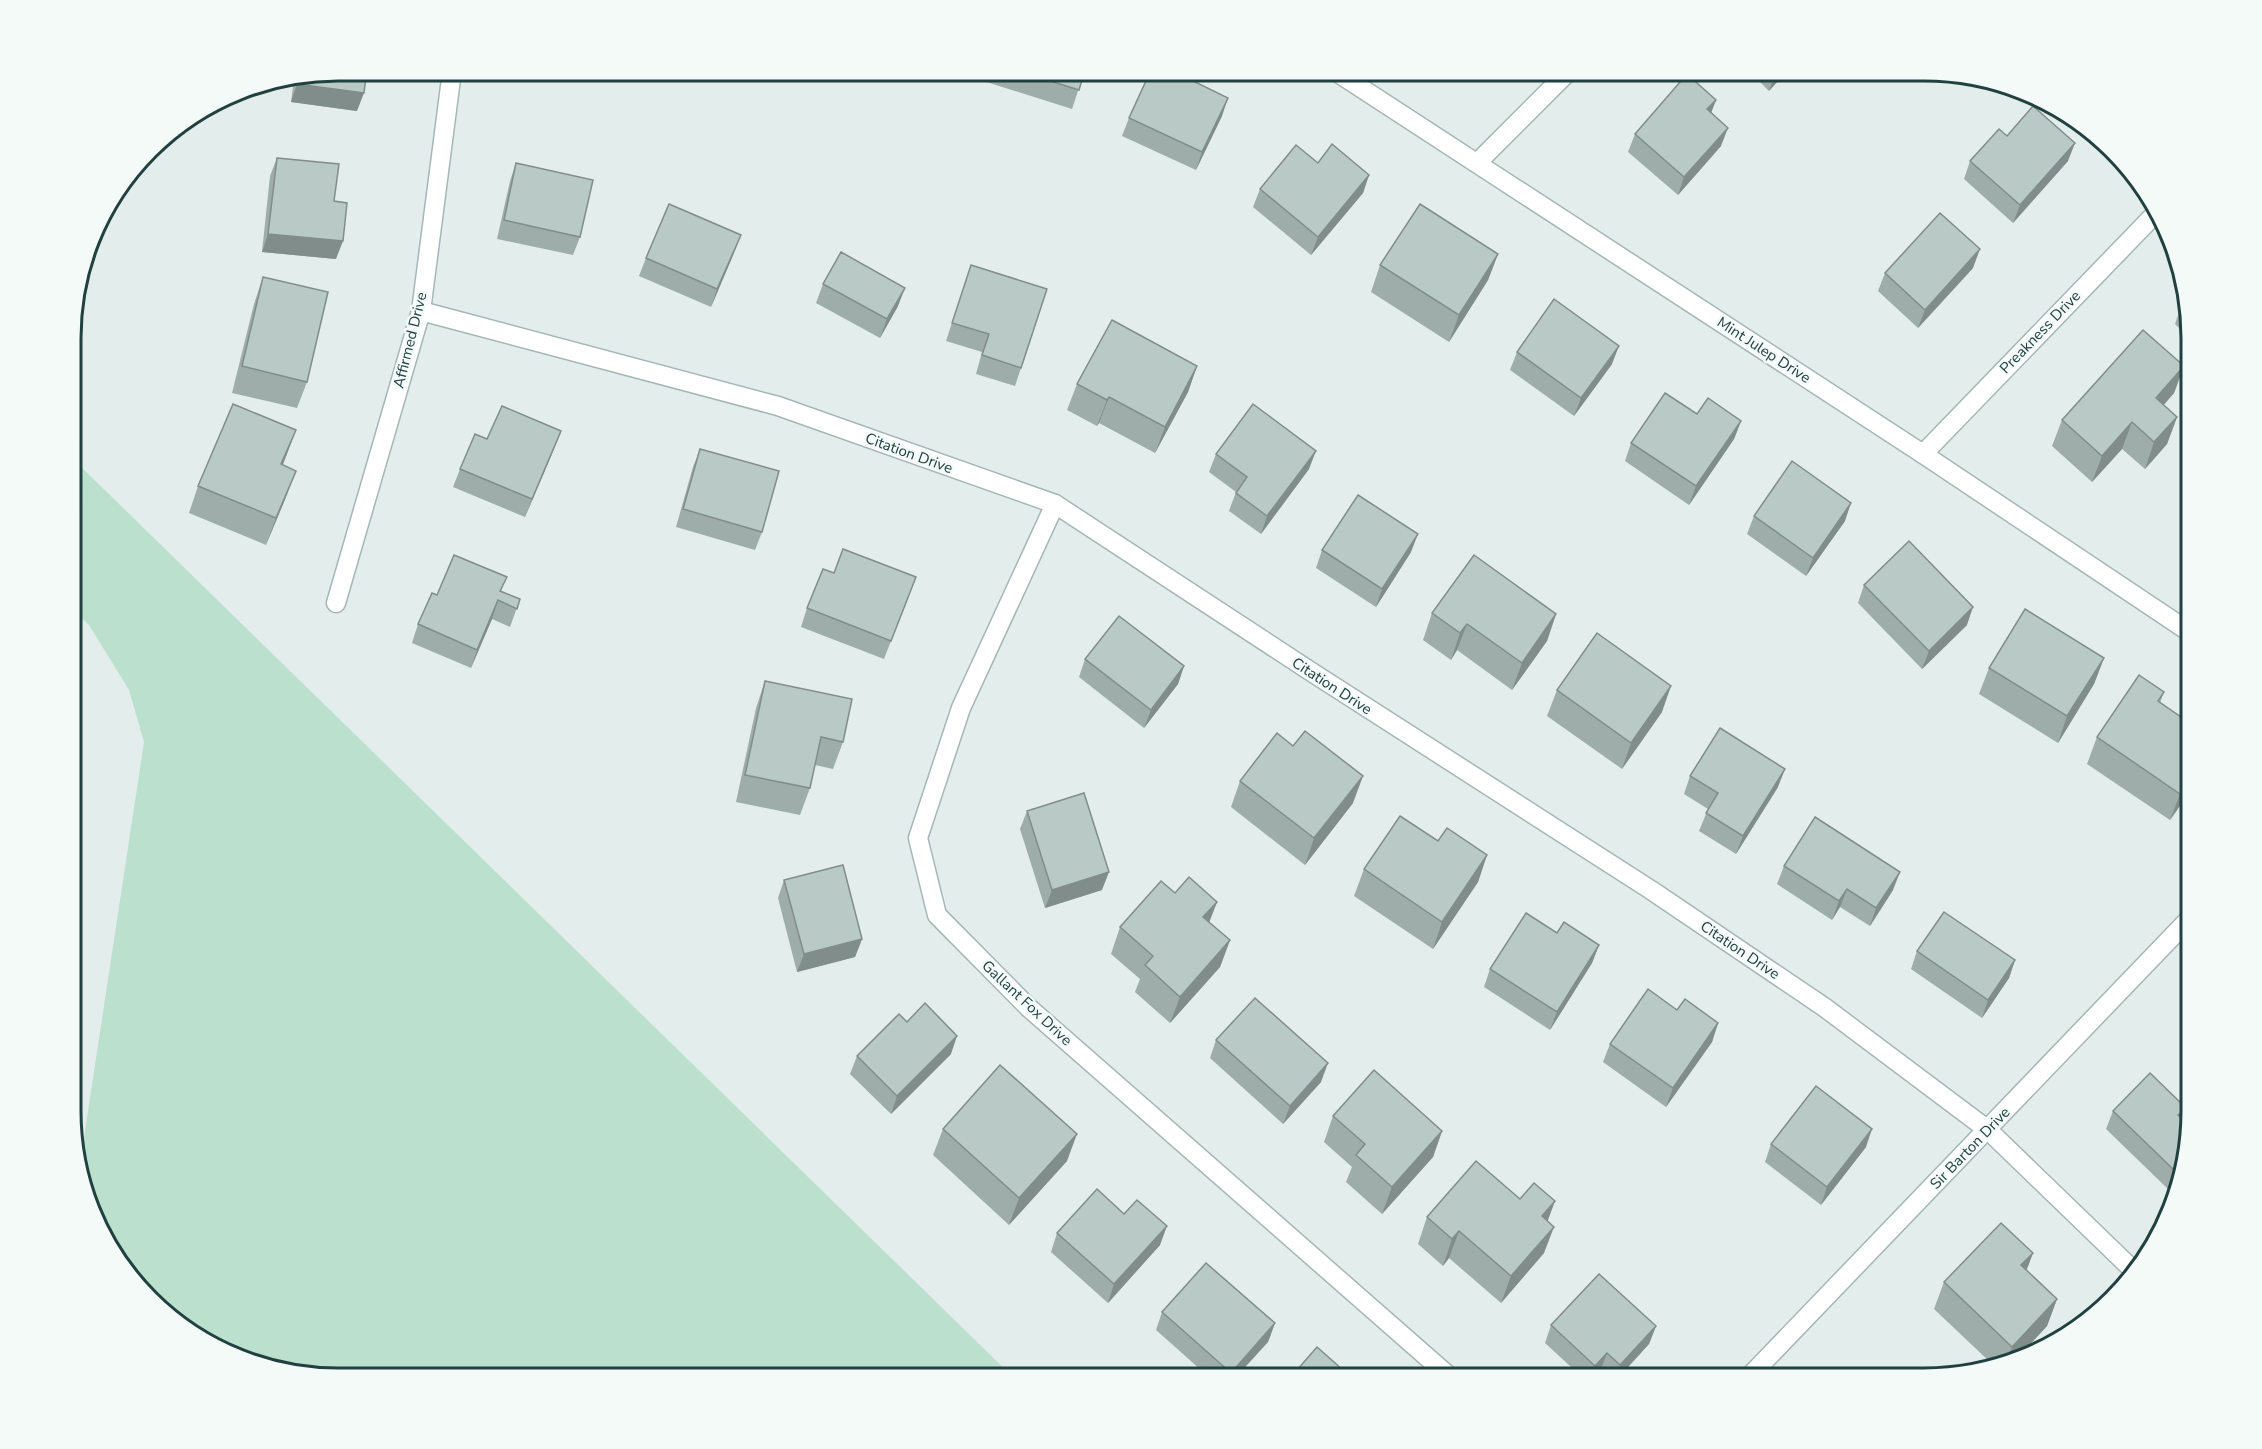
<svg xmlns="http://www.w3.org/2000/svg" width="2262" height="1449" viewBox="0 0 2262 1449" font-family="'Nunito Sans',sans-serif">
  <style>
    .green { fill: #bbe0ce }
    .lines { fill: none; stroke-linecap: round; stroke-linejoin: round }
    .minor-casing { stroke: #a5b7b5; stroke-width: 21 }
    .minor { stroke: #fff; stroke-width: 18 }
    .wall { fill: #9eadaa }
    .shaded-wall { fill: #818d8b }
    .building { fill: #b8c9c6; stroke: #818d8b; stroke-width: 1.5 }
    .labels { text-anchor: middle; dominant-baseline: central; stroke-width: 5; stroke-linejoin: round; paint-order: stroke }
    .street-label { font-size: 15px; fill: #214140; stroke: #f4faf8 }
    .rim { fill: none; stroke: #214140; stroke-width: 3 }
  </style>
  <rect width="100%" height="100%" fill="#e3eeec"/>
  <!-- green -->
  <polygon class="green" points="73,459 1014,1378 338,1378 253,1364 190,1334 115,1259 80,1164 144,742 129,690 89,625 73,610"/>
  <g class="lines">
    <defs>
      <g id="minor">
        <polyline points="1335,71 1923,454 2191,633"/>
        <polyline points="1477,163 1569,71"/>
        <polyline points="421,311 778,406 1055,504 1310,671 1651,890 1824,1007 1988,1130 2134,1271"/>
        <polyline points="1923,454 2158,211"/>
        <polyline points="1055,504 961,708 918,838 937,915 1029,1008 1451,1378"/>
        <polyline points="336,603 421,311 452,71"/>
        <polyline points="1748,1378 2191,917"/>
      </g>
    </defs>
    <!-- minor casing -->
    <use href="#minor" class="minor-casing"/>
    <!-- minor -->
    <use href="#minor" class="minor"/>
  </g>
  <!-- wall -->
  <g class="wall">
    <polygon points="338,70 357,111 291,102 294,79"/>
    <polygon points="888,70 918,70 914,79"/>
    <polygon points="977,70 1085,70 1072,109 974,78"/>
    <polygon points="1748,70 1788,70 1769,91"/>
    <polygon points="1716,100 1711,113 1721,146 1678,195 1628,152 1635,134"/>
    <polygon points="1222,116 1196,170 1122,136 1129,118"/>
    <polygon points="277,158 334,201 336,259 262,252 270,176"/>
    <polygon points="1970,161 2068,161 2013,223 1964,179"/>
    <polygon points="516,163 580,237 573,255 497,239 510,181"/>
    <polygon points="1369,175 1363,193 1311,255 1253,207 1260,189"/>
    <polygon points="734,253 711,307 639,276 646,258"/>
    <polygon points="1498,254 1488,280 1449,342 1371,292 1380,265"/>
    <polygon points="971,265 1021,368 1015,386 976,374 982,352 946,341"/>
    <polygon points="1973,268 1918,328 1878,291 1885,273"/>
    <polygon points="263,277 307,382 297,408 232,393 254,304"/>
    <polygon points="823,284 898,306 880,338 816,303"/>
    <polygon points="2185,302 2191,321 2191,340 2175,324 2181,306"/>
    <polygon points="1517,352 1612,364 1574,416 1510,370"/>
    <polygon points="1197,366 1188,392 1155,453 1099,423 1097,426 1067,410 1077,384"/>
    <polygon points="2184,366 2174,393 2164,405 2177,417 2167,444 2145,469 2122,449 2092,482 2052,446 2062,420"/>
    <polygon points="1697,414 1741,421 1734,439 1689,505 1625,461 1631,443"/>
    <polygon points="296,430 283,465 286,497 266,545 189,513 198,486"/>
    <polygon points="487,439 554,449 525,517 453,487 460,469"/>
    <polygon points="700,449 762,532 755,550 676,527 693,467"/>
    <polygon points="1216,454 1309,469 1261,534 1229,511 1236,492 1209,472"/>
    <polygon points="1754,516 1845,521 1806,576 1747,534"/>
    <polygon points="1322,550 1411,552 1376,607 1316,568"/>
    <polygon points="507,577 501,591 520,599 510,627 492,619 471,668 412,643 418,624 437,595"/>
    <polygon points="916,577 884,659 801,627 807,608"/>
    <polygon points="1864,585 1967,625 1922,669 1858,603"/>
    <polygon points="1432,613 1556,614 1547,641 1512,690 1457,650 1451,660 1423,640"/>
    <polygon points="2104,658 2094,684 2058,743 1979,694 1989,668"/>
    <polygon points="1085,659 1184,666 1178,684 1144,728 1079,677"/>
    <polygon points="765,681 843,742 833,769 815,765 810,788 800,815 736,802 756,708"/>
    <polygon points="1557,690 1662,712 1622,769 1547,716"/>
    <polygon points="2164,692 2160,703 2191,724 2191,790 2170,820 2087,764 2097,737"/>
    <polygon points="1690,776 1778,787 1736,854 1699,831 1708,809 1684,794"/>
    <polygon points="1240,781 1353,803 1305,865 1231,807"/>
    <polygon points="1027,811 1102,890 1045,908 1020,829"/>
    <polygon points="1438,841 1487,855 1478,882 1433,949 1354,896 1364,869"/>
    <polygon points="1784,866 1893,890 1870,926 1840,907 1832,920 1777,884"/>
    <polygon points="784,880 862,939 855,957 797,972 778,898"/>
    <polygon points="1175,893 1217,902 1209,922 1230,940 1220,967 1170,1023 1135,992 1140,979 1111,954 1120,927"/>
    <polygon points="1599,945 1592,963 1550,1030 1484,987 1490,969"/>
    <polygon points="1917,951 2015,960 2009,978 1982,1018 1911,969"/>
    <polygon points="1677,1010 1718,1023 1712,1042 1666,1107 1603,1062 1610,1044"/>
    <polygon points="1216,1040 1321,1082 1283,1124 1210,1058"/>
    <polygon points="951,1054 891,1114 850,1074 857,1056"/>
    <polygon points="2186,1108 2182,1119 2181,1178 2169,1190 2106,1129 2113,1111"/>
    <polygon points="1333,1116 1442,1131 1433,1157 1382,1214 1346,1182 1352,1167 1324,1142"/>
    <polygon points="943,1129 1067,1161 1009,1225 933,1155"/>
    <polygon points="1771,1144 1866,1147 1821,1205 1765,1162"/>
    <polygon points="1520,1199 1555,1201 1547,1221 1544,1253 1501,1303 1449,1258 1443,1266 1418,1244 1427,1217"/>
    <polygon points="1124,1214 1160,1245 1108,1303 1051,1252 1057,1233"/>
    <polygon points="2033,1253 2026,1270 2057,1299 2047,1326 2021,1354 1991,1363 1934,1309 1944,1282"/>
    <polygon points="1162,1312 1275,1323 1268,1342 1235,1378 1210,1378 1156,1330"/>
    <polygon points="1551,1325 1656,1326 1649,1344 1618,1378 1607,1378 1600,1372 1594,1378 1583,1378 1545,1343"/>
  </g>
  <!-- shaded-wall -->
  <g class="shaded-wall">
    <polygon points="1777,70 1788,70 1769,91 1775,73"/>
    <polygon points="297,84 364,93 357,111 291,102"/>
    <polygon points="1228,98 1222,116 1196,170 1202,152"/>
    <polygon points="1716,100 1709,118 1707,109"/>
    <polygon points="1728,128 1721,146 1678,195 1684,177"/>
    <polygon points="2075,143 2068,161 2013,223 2020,205"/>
    <polygon points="1369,175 1363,193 1311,255 1318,237"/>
    <polygon points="268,234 343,241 336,259 262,252"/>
    <polygon points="741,235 734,253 711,307 717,289"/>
    <polygon points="1980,249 1973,268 1918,328 1925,310"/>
    <polygon points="1498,254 1488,280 1449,342 1459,315"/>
    <polygon points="905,288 898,306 880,338 887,319"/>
    <polygon points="1619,346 1612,364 1574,416 1581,398"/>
    <polygon points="1197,366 1188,392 1155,453 1165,427"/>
    <polygon points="2184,366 2174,393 2146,424 2156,398"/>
    <polygon points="1109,397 1099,423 1097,426 1107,400"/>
    <polygon points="2177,417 2167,444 2145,469 2154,442"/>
    <polygon points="1741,421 1734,439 1689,505 1696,486"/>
    <polygon points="2132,422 2122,449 2092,482 2102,456"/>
    <polygon points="296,430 286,456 272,491 281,464"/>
    <polygon points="561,431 554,449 525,517 532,499"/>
    <polygon points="1316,451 1309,469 1261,534 1267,516"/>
    <polygon points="296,471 286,497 266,545 276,518"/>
    <polygon points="1851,503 1845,521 1806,576 1813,558"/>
    <polygon points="1418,534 1411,552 1376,607 1382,589"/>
    <polygon points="498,600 492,619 471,668 477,650"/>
    <polygon points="1973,607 1967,625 1922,669 1929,651"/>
    <polygon points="1556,614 1547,641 1512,690 1522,663"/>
    <polygon points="1467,624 1457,650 1451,660 1460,633"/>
    <polygon points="2104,658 2094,684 2058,743 2067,716"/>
    <polygon points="1184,666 1178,684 1144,728 1151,710"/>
    <polygon points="1671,686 1662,712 1622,769 1631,743"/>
    <polygon points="1785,769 1778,787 1736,854 1743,836"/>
    <polygon points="1363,776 1353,803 1305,865 1314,838"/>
    <polygon points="2191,778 2191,790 2170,820 2180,794"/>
    <polygon points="1487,855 1478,882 1433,949 1442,922"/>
    <polygon points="1109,872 1102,890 1045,908 1052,890"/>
    <polygon points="1900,872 1893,890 1870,926 1876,908"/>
    <polygon points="1847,889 1840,907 1832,920 1839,901"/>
    <polygon points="1217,902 1207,928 1203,917"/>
    <polygon points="862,939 855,957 797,972 804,954"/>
    <polygon points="1230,940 1220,967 1170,1023 1180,997"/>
    <polygon points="1599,945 1592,963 1550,1030 1557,1012"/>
    <polygon points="2015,960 2009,978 1982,1018 1988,1000"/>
    <polygon points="1718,1023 1712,1042 1666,1107 1673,1088"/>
    <polygon points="957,1036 951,1054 891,1114 897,1096"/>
    <polygon points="1328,1063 1321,1082 1283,1124 1290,1106"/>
    <polygon points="2186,1108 2179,1126 2178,1115"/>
    <polygon points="1872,1129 1866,1147 1821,1205 1827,1187"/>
    <polygon points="1442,1131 1433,1157 1382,1214 1392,1187"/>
    <polygon points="1077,1134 1067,1161 1009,1225 1019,1198"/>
    <polygon points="2184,1164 2181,1178 2169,1190 2176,1172"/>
    <polygon points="1555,1201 1545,1228 1542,1216"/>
    <polygon points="1167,1226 1160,1245 1108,1303 1114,1284"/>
    <polygon points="1554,1227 1544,1253 1501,1303 1511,1276"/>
    <polygon points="1459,1231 1449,1258 1443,1266 1452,1239"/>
    <polygon points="2033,1253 2023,1280 2021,1265"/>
    <polygon points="2057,1299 2047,1326 2021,1354 2008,1358 2012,1347"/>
    <polygon points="1275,1323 1268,1342 1235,1378 1229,1378 1231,1373"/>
    <polygon points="1656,1326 1649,1344 1618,1378 1615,1378 1620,1365"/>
    <polygon points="1607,1353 1600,1372 1594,1378 1591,1378 1595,1366"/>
  </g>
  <!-- building -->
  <g class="building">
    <polygon points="338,70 367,70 364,93 297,84 298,78"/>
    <polygon points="1015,70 1085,70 1079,90"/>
    <polygon points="1151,70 1171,70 1228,98 1202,152 1129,118"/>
    <polygon points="1687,74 1716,100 1707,109 1728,128 1684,177 1635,134"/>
    <polygon points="2033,106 2075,143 2020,205 1970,161 1999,129 2007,136"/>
    <polygon points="1332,144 1369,175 1318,237 1260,189 1296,145 1318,163"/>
    <polygon points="277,158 339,164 334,201 347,203 343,241 268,234"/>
    <polygon points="516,163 593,180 580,237 504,220"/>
    <polygon points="669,204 741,235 717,289 646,258"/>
    <polygon points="1420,204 1498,254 1459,315 1380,265"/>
    <polygon points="1940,213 1980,249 1925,310 1885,273"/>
    <polygon points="841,252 905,288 887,319 823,284"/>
    <polygon points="971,265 1047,289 1021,368 982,355 989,334 952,323"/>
    <polygon points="263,277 328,292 307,382 242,366"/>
    <polygon points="1554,299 1619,346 1581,398 1517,352"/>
    <polygon points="2185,302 2188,313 2181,306"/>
    <polygon points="1112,320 1197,366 1165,427 1109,397 1107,400 1077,384"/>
    <polygon points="2143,330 2184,366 2156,398 2177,417 2154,442 2132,422 2102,456 2062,420"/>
    <polygon points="1665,393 1697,414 1708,398 1741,421 1696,486 1631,443"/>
    <polygon points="233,404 296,430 281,464 296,471 276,518 198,486"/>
    <polygon points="1253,404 1316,451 1267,516 1236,493 1247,477 1216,454"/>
    <polygon points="502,406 561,431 532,499 460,469 475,434 487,439"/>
    <polygon points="700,449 779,471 762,532 683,509"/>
    <polygon points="1792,461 1851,503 1813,558 1754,516"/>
    <polygon points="1358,495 1418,534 1382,589 1322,550"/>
    <polygon points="1909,541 1973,607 1929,651 1864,585"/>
    <polygon points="843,549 916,577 891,641 807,608 823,569 834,573"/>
    <polygon points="454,555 507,577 500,591 520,599 517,609 498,600 477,650 418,624 432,593 437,595"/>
    <polygon points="1474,555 1556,614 1522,663 1467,624 1460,633 1432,613"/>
    <polygon points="2025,609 2104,658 2067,716 1989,668"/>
    <polygon points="1119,616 1184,666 1151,710 1085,659"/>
    <polygon points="1597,633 1671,686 1631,743 1557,690"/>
    <polygon points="2139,675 2164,692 2158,701 2191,724 2191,778 2180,794 2097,737"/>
    <polygon points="765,681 852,699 843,742 821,737 810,788 745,775"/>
    <polygon points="1720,728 1785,769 1743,836 1706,813 1718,793 1690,776"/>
    <polygon points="1305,731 1363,776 1314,838 1240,781 1277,733 1293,746"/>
    <polygon points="1084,793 1109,872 1052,890 1027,811"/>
    <polygon points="1400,816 1438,841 1447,828 1487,855 1442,922 1364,869"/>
    <polygon points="1815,817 1900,872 1876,908 1847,889 1839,901 1784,866"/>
    <polygon points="843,865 862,939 804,954 784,880"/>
    <polygon points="1189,877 1217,902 1203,917 1230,940 1180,997 1145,965 1153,956 1120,927 1161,881 1175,893"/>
    <polygon points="1944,912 2015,960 1988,1000 1917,951"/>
    <polygon points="1526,913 1557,933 1564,922 1599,945 1557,1012 1490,969"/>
    <polygon points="1648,989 1677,1010 1685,999 1718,1023 1673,1088 1610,1044"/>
    <polygon points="1255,998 1328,1063 1290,1106 1216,1040"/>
    <polygon points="925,1003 957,1036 897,1096 857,1056 899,1014 907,1022"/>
    <polygon points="1000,1065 1077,1134 1019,1198 943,1129"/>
    <polygon points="1374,1070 1442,1131 1392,1187 1356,1155 1365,1144 1333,1116"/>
    <polygon points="2150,1073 2186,1108 2178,1115 2191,1128 2184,1164 2176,1172 2113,1111"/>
    <polygon points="1816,1086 1872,1129 1827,1187 1771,1144"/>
    <polygon points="1476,1161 1520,1199 1534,1183 1555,1201 1542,1216 1554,1227 1511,1276 1459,1231 1452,1239 1427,1217"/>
    <polygon points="1097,1189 1124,1214 1137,1200 1167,1226 1114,1284 1057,1233"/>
    <polygon points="2001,1223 2033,1253 2021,1265 2057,1299 2012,1347 1944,1282"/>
    <polygon points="1206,1263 1275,1323 1231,1373 1162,1312"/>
    <polygon points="1599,1274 1656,1326 1620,1365 1607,1353 1595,1366 1551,1325"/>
    <polygon points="1317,1347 1352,1378 1290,1378"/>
  </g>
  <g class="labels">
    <!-- street labels -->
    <g class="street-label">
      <text transform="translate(2040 332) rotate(-46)">Preakness Drive</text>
      <text transform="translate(410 340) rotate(-76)">Affirmed Drive</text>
      <text transform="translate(1764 350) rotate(33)">Mint Julep Drive</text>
      <text transform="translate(909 453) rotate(20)">Citation Drive</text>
      <text transform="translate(1332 686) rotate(33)">Citation Drive</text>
      <text transform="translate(1740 950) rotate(34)">Citation Drive</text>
      <text transform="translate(1027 1003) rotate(43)">Gallant Fox Drive</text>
      <text transform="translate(1970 1148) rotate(-46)">Sir Barton Drive</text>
    </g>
  </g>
  <!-- crop -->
  <path d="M0 0H2262V1449H0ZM338 81H1924A257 257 0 0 1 2181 338V1111A257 257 0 0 1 1924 1368H338A257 257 0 0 1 81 1111V338A257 257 0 0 1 338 81Z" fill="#f4faf8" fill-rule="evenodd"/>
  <path class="rim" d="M338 81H1924A257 257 0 0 1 2181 338V1111A257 257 0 0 1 1924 1368H338A257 257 0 0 1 81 1111V338A257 257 0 0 1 338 81Z"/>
</svg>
